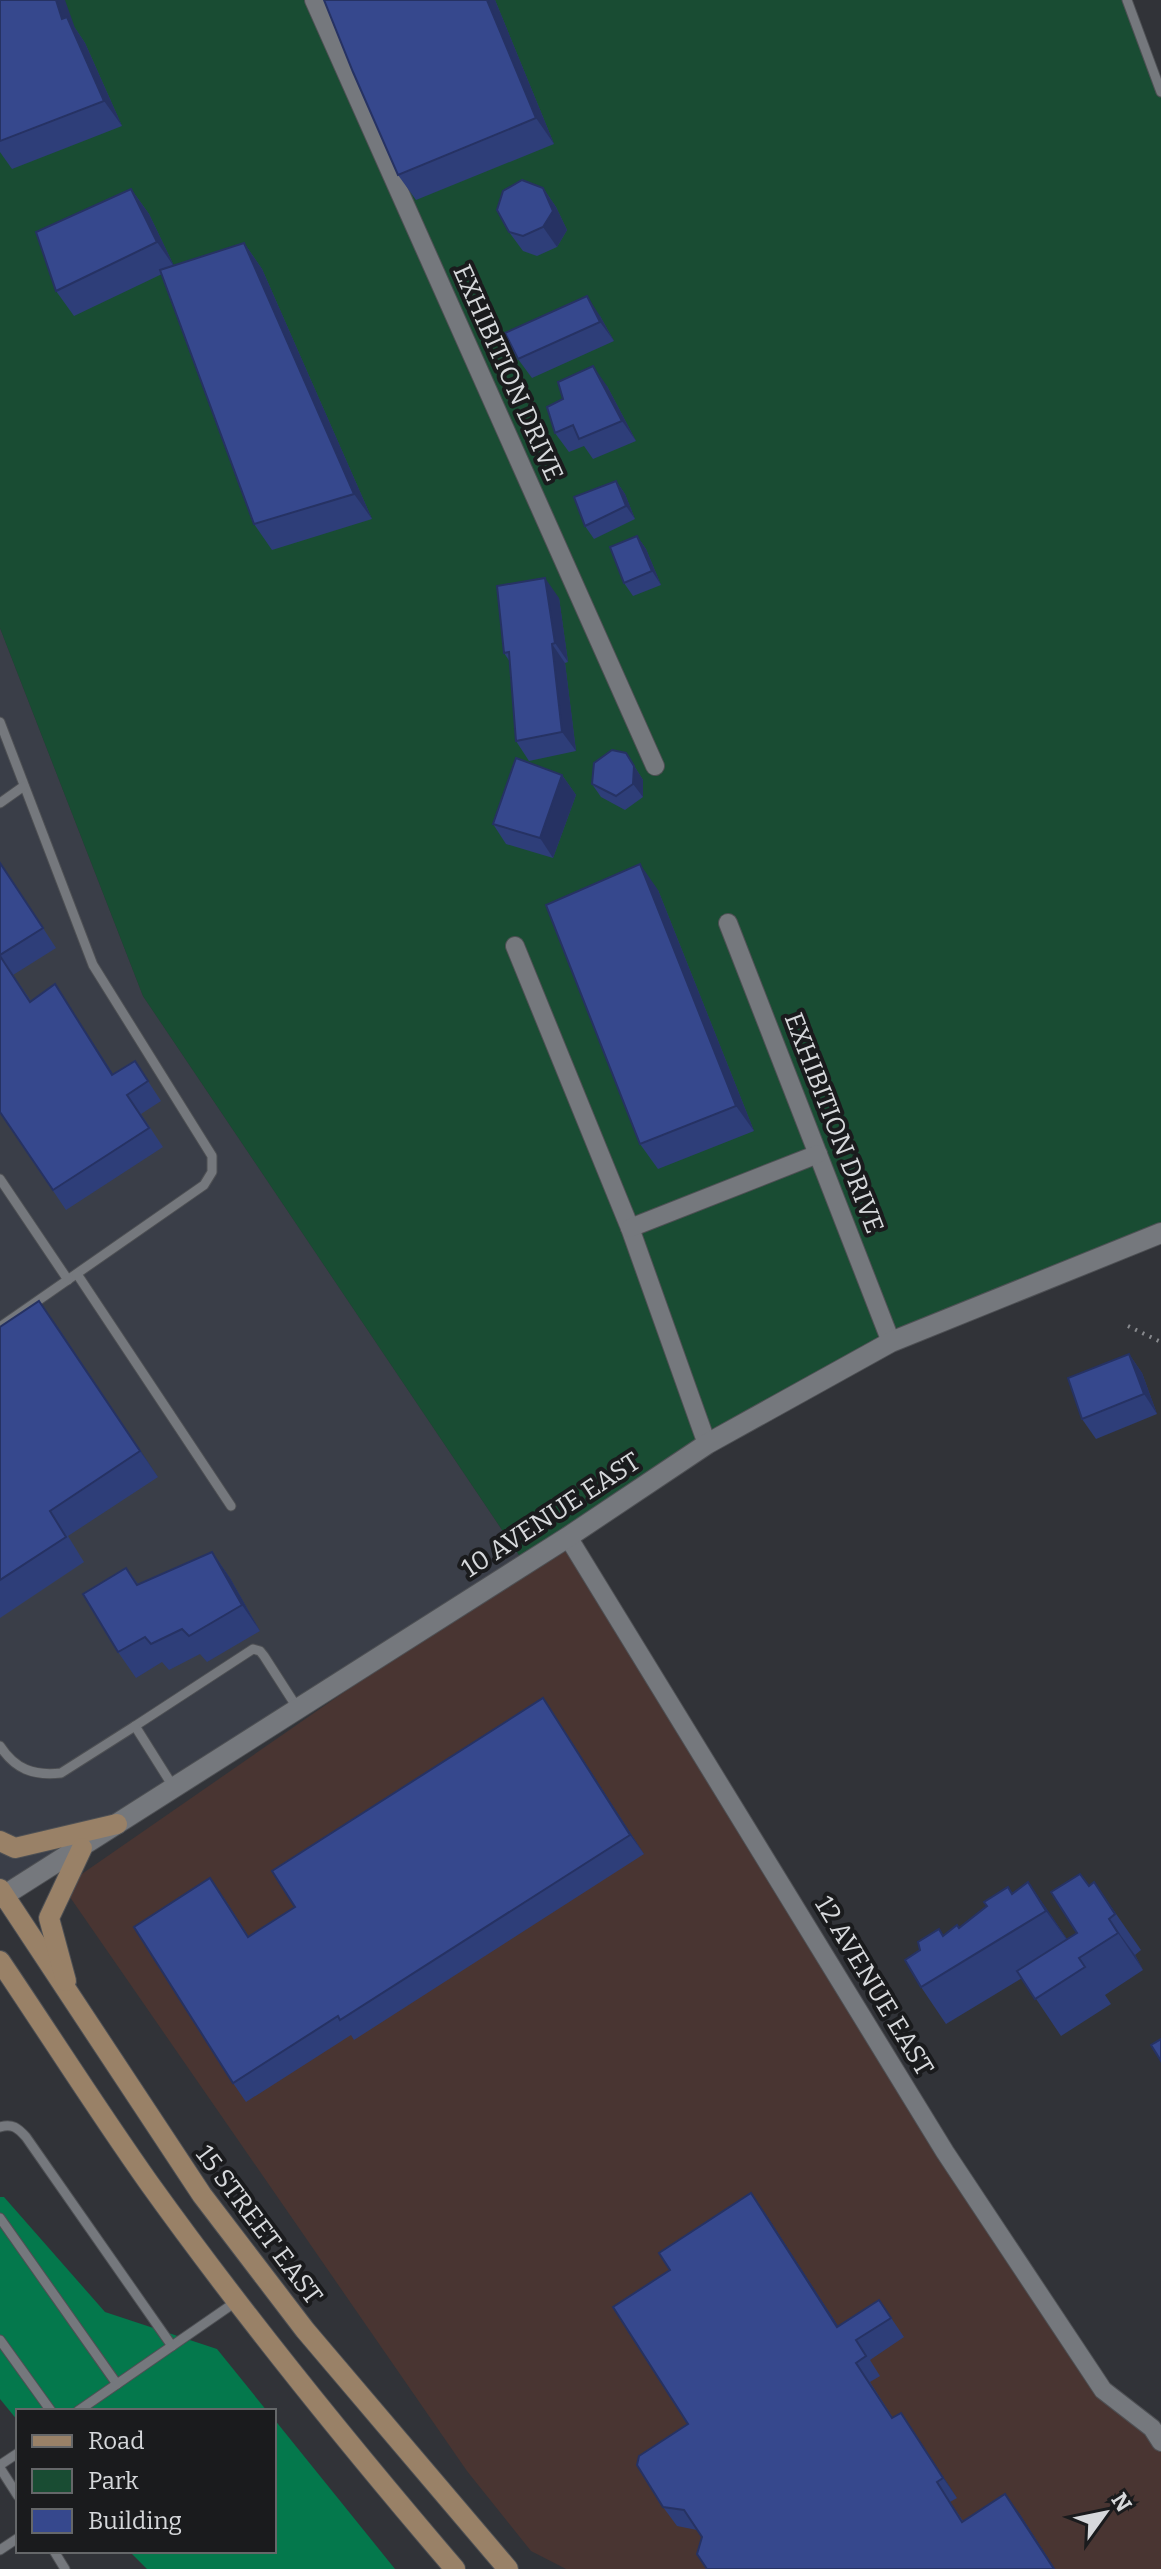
<svg xmlns="http://www.w3.org/2000/svg" width="1161" height="2569" viewBox="0 0 1161 2569" font-family="Bitter,serif">
  <style>
    .built { fill: #3a3e48 }
    .education { fill: #493532 }
    .green { fill: #194c33 }
    .forest { fill: #04784c }
    .lines { fill: none; stroke-linecap: round; stroke-linejoin: round }
    .service-casing { stroke: #4e5054; stroke-width: 11 }
    .minor-casing { stroke: #4e5054; stroke-width: 20 }
    .tertiary-casing { stroke: #4e5054; stroke-width: 22 }
    .secondary-casing { stroke: #4e5054; stroke-width: 22 }
    .path { stroke: #888a8e; stroke-width: 4; stroke-dasharray: 2 6; stroke-linecap: butt }
    .service { stroke: #75787d; stroke-width: 9 }
    .minor { stroke: #75787d; stroke-width: 18 }
    .tertiary { stroke: #75787d; stroke-width: 20 }
    .secondary { stroke: #998167; stroke-width: 20 }
    .wall { fill: #2e3e79 }
    .shaded-wall { fill: #263263 }
    .building { fill: #36488d; stroke: #263263; stroke-width: 2 }
    .labels { text-anchor: middle; dominant-baseline: central; stroke-width: 8; stroke-linejoin: round; paint-order: stroke }
    .street-label { font-size: 26px; fill: #d6d8db; stroke: #1a1b1d }
  </style>
  <rect width="100%" height="100%" fill="#313338"/>
  <!-- built -->
  <polygon class="built" points="0,628 143,996 525,1564 0,1889"/>
  <!-- education -->
  <polygon class="education" points="568,1537 1077,2350 1161,2448 1161,2569 566,2569 531,2551 467,2471 63,1887"/>
  <!-- green -->
  <polygon class="green" points="0,0 1127,0 1161,92 1161,1227 894,1332 525,1564 143,996 0,628"/>
  <!-- forest -->
  <g class="forest">
    <polygon points="0,2197 4,2197 105,2312 217,2349 267,2411 18,2411 18,2421 0,2399"/>
    <polygon points="274,2419 395,2569 147,2569 129,2551 274,2551"/>
  </g>
  <g class="lines">
    <defs>
      <g id="service">
        <polyline points="1127,0 1161,92"/>
        <polyline points="0,722 93,965 212,1156 212,1172 204,1185 0,1327"/>
        <polyline points="0,803 24,786"/>
        <polyline points="0,1179 68,1280"/>
        <polyline points="77,1274 231,1506"/>
        <polyline points="135,1726 253,1649 260,1651 264,1656 298,1709"/>
        <path d="M0,1746C15,1769 33,1776 61,1773L135,1726L174,1788"/>
        <path d="M0,2127C12,2123 18,2128 26,2137L172,2346"/>
        <polyline points="0,2218 117,2384"/>
        <polyline points="0,2340 51,2411"/>
        <polyline points="78,2411 237,2301"/>
        <polyline points="0,2465 18,2453"/>
        <polyline points="0,2468 18,2496"/>
        <polyline points="0,2550 18,2538"/>
        <polyline points="54,2551 65,2569"/>
      </g>
      <g id="minor">
        <polyline points="314,0 655,766"/>
        <polyline points="728,923 891,1342"/>
        <polyline points="515,946 630,1228 707,1444"/>
        <polyline points="630,1228 818,1154"/>
        <polyline points="568,1537 945,2152 1103,2390 1152,2428 1161,2442"/>
      </g>
      <polyline id="tertiary" points="0,1898 568,1537 707,1444 891,1342 1161,1233"/>
      <g id="secondary">
        <polyline points="0,1841 15,1848 117,1824"/>
        <polyline points="0,1889 202,2195 305,2330 508,2569"/>
        <path d="M0,1961C50,2035 98,2111 149,2183C245,2317 348,2444 455,2569"/>
        <polyline points="66,1981 49,1918 82,1848"/>
      </g>
    </defs>
    <!-- service casing -->
    <use href="#service" class="service-casing"/>
    <!-- minor casing -->
    <use href="#minor" class="minor-casing"/>
    <!-- tertiary casing -->
    <use href="#tertiary" class="tertiary-casing"/>
    <!-- secondary casing -->
    <use href="#secondary" class="secondary-casing"/>
    <!-- path -->
    <polyline class="path" points="1128,1326 1161,1342"/>
    <!-- service -->
    <use href="#service" class="service"/>
    <!-- minor -->
    <use href="#minor" class="minor"/>
    <!-- tertiary -->
    <use href="#tertiary" class="tertiary"/>
    <!-- secondary -->
    <use href="#secondary" class="secondary"/>
  </g>
  <!-- wall -->
  <g class="wall">
    <polygon points="0,0 75,28 85,43 122,126 12,169 0,152"/>
    <polygon points="495,0 554,144 416,200 398,175"/>
    <polygon points="543,188 556,207 567,230 557,247 537,256 523,251 509,232"/>
    <polygon points="131,189 149,214 174,266 244,243 262,269 372,519 272,550 254,524 162,274 74,316 56,291"/>
    <polygon points="600,316 614,341 532,378 518,359"/>
    <polygon points="607,386 636,441 593,459 584,446 569,452 555,433 563,399"/>
    <polygon points="616,481 625,494 635,519 594,539 585,526"/>
    <polygon points="637,536 646,549 661,585 633,596 624,583"/>
    <polygon points="559,598 568,662 565,663 576,751 529,761 516,741 510,662 504,653"/>
    <polygon points="626,753 643,780 643,797 625,810 601,797 592,784"/>
    <polygon points="562,775 576,795 553,858 506,844 493,824"/>
    <polygon points="0,862 56,948 13,975 31,1001 55,984 113,1074 135,1061 161,1101 141,1114 163,1147 66,1210 0,1112"/>
    <polygon points="658,890 754,1131 658,1169 640,1144"/>
    <polygon points="57,1326 158,1477 68,1536 84,1562 0,1618 0,1327"/>
    <polygon points="1129,1354 1142,1373 1157,1414 1096,1439 1082,1419"/>
    <polygon points="212,1552 230,1578 260,1631 207,1662 200,1654 169,1670 162,1662 136,1678 118,1652 126,1568 138,1584"/>
    <polygon points="556,1718 644,1854 354,2040 351,2035 246,2102 233,2083 224,1898 249,1937 295,1907"/>
    <polygon points="1028,1882 1067,1939 1077,1933 1089,1886 1094,1882 1141,1950 1135,1955 1143,1970 1105,1995 1111,2004 1061,2036 1022,1978 946,2024 921,1987 920,1950 943,1935 959,1928 1012,1893"/>
    <polygon points="765,2213 838,2326 879,2300 904,2337 870,2360 880,2376 870,2382 893,2418 914,2432 957,2498 950,2502 963,2521 1019,2513 1055,2569 702,2537 697,2530 677,2526 663,2507 688,2424 670,2270"/>
  </g>
  <!-- shaded-wall -->
  <g class="shaded-wall">
    <polygon points="56,0 65,0 75,28 85,43 122,126 104,101 62,19"/>
    <polygon points="487,0 495,0 554,144 536,118"/>
    <polygon points="543,188 556,207 567,230 557,247 543,227"/>
    <polygon points="131,189 149,214 175,268 157,242"/>
    <polygon points="244,243 262,269 372,519 354,494"/>
    <polygon points="587,296 600,316 614,341 600,322"/>
    <polygon points="593,366 607,386 636,441 622,421"/>
    <polygon points="616,481 625,494 635,519 626,506"/>
    <polygon points="637,536 646,549 661,585 652,571"/>
    <polygon points="545,578 559,598 568,662 555,643"/>
    <polygon points="552,644 565,663 576,751 562,732"/>
    <polygon points="626,753 643,780 643,797 633,784"/>
    <polygon points="562,775 576,795 553,858 540,838"/>
    <polygon points="640,864 658,890 754,1131 736,1106"/>
    <polygon points="55,984 68,1004 126,1094 112,1075"/>
    <polygon points="39,1301 57,1326 158,1477 140,1451"/>
    <polygon points="1129,1354 1142,1373 1157,1414 1144,1394"/>
    <polygon points="212,1552 230,1578 260,1631 242,1605"/>
    <polygon points="543,1698 556,1718 644,1854 630,1835"/>
    <polygon points="1028,1882 1053,1918 1072,1947 1046,1911"/>
    <polygon points="1109,1919 1135,1955 1143,1970 1118,1933"/>
    <polygon points="751,2193 765,2213 851,2346 837,2327"/>
    <polygon points="901,2413 914,2432 957,2498 943,2478"/>
    <polygon points="1005,2494 1019,2513 1055,2569 1054,2569"/>
  </g>
  <!-- building -->
  <g class="building">
    <polygon points="0,0 56,0 62,19 67,17 104,101 0,141"/>
    <polygon points="324,0 487,0 536,118 398,175 353,72"/>
    <polygon points="522,180 543,188 553,211 543,227 523,236 509,232 497,210 503,191"/>
    <polygon points="131,189 157,242 56,291 36,232"/>
    <polygon points="244,243 354,494 254,524 160,270"/>
    <polygon points="587,296 600,322 518,359 505,333"/>
    <polygon points="593,366 622,421 579,439 573,425 555,433 547,407 563,399 558,382"/>
    <polygon points="616,481 626,506 585,526 574,497"/>
    <polygon points="637,536 652,571 624,583 610,547"/>
    <polygon points="545,578 555,643 552,644 562,732 516,741 509,652 504,653 497,586"/>
    <polygon points="612,750 626,753 634,766 633,784 616,796 592,784 594,763"/>
    <polygon points="516,758 562,775 540,838 493,824"/>
    <polygon points="0,863 43,928 0,955"/>
    <polygon points="640,864 736,1106 640,1144 546,905"/>
    <polygon points="0,956 30,1002 55,984 112,1075 135,1061 148,1081 127,1095 149,1128 53,1190 0,1112"/>
    <polygon points="39,1301 140,1451 50,1511 66,1537 0,1580 0,1327"/>
    <polygon points="1129,1354 1144,1394 1082,1419 1068,1378"/>
    <polygon points="212,1552 242,1605 189,1636 182,1629 151,1644 145,1637 118,1652 83,1594 126,1568 137,1585"/>
    <polygon points="543,1698 630,1835 340,2020 338,2016 233,2083 134,1927 210,1878 248,1937 295,1907 272,1871"/>
    <polygon points="1080,1874 1089,1886 1094,1882 1115,1914 1109,1919 1118,1933 1079,1958 1085,1967 1035,1999 1017,1971 1077,1933 1051,1892"/>
    <polygon points="1028,1882 1046,1911 921,1987 905,1960 920,1950 918,1942 939,1929 943,1936 957,1925 959,1928 987,1906 984,1902 1008,1887 1012,1894"/>
    <polygon points="1161,2039 1161,2061 1151,2045"/>
    <polygon points="751,2193 837,2327 879,2300 891,2318 856,2340 866,2356 856,2363 892,2418 901,2413 943,2478 937,2482 962,2522 1005,2494 1054,2569 707,2569 697,2554 702,2537 684,2510 663,2507 637,2465 639,2456 688,2424 613,2307 670,2270 659,2253"/>
  </g>
  <g class="labels">
    <!-- street labels -->
    <g class="street-label">
      <text transform="translate(508 373) rotate(66)">EXHIBITION DRIVE</text>
      <text transform="translate(834 1123) rotate(69)">EXHIBITION DRIVE</text>
      <text transform="translate(551 1515) rotate(-33)">10 AVENUE EAST</text>
      <text transform="translate(874 1986) rotate(59)">12 AVENUE EAST</text>
      <text transform="translate(259 2225) rotate(53)">15 STREET EAST</text>
    </g>
  </g>
  <!-- legend -->
  <rect x="16" y="2409" width="260" height="144" fill="#1a1b1d" stroke="#656769" stroke-width="2"/>
  <rect x="32" y="2435" width="40" height="12" fill="#998167" stroke="#656769" stroke-width="2"/>
  <text x="88" y="2449" font-size="24" fill="#d6d8db">Road</text>
  <rect x="32" y="2469" width="40" height="24" fill="#194c33" stroke="#656769" stroke-width="2"/>
  <text x="88" y="2489" font-size="24" fill="#d6d8db">Park</text>
  <rect x="32" y="2509" width="40" height="24" fill="#36488d" stroke="#656769" stroke-width="2"/>
  <text x="88" y="2529" font-size="24" fill="#d6d8db">Building</text>
  <!-- north arrow -->
  <g transform="translate(1105 2513) rotate(57)" stroke="#1a1b1d" stroke-width="6" paint-order="stroke">
  <path d="M0-6L14 30L0 20L-14 30Z" fill="#d6d8db"/>
  <text y="-12" font-size="22" font-weight="bold" text-anchor="middle" fill="#d6d8db">N</text>
  </g>
</svg>
